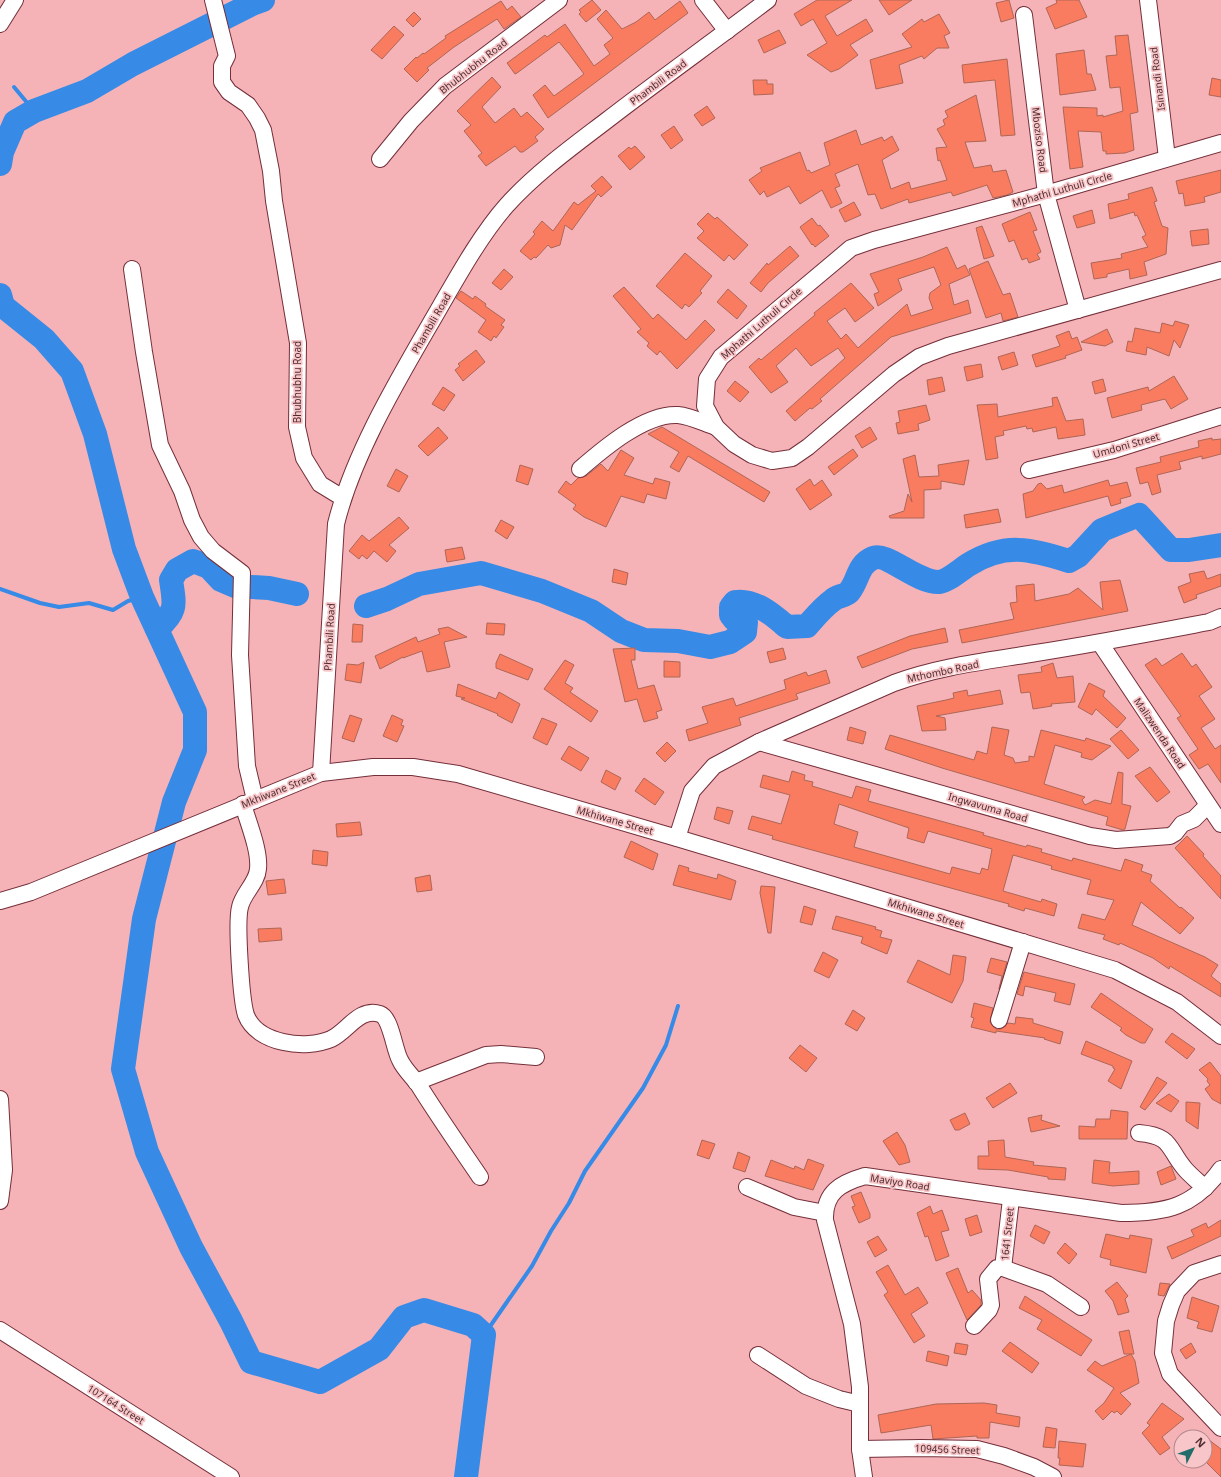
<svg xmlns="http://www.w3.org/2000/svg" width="1221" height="1477" viewBox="0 0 1221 1477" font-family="'Noto Sans',sans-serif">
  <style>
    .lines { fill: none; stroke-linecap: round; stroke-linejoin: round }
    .stream { stroke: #378ae6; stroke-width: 4 }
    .river { stroke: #378ae6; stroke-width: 24 }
    .building { fill: #fa7c60; stroke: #ae6655; fill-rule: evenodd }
    .minor-casing { stroke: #742f39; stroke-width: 18 }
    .minor { stroke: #fff; stroke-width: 16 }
    .labels { text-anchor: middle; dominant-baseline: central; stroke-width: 3.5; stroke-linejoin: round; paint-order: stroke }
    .street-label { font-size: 10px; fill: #4e2d30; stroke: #f8c5c8 }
  </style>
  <rect width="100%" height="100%" fill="#f5b3b8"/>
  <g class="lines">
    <!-- stream -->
    <g class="stream">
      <polyline points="14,87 34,111"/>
      <polyline points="0,589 40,603 59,607 89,603 113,610 128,601 142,597"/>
      <polyline points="484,1335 532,1266 551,1231 569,1203 585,1171 643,1088 666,1045 678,1006"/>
    </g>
    <!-- river -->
    <g class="river">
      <polyline points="0,164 2,152 15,122 34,111 87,91 133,64 252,4 263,0"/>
      <polyline points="0,295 3,306 44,339 72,371 95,434 124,549 142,597 195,712 195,750 174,802 144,919 123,1069 147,1152 191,1247 231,1321 251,1362 320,1382 379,1349 404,1317 424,1310 473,1325 484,1335 466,1477"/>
      <path d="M366,606L387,599L419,584L481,573L542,591L591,611L621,631L644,640L678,641L710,647L730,642L745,632L746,622L735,620L731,615V607L735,602C755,599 773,615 787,627L807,626C815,617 823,607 833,600C837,596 845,596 849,592C859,580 857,565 873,558C887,552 917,583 939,582C948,581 960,570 968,565C1005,542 1030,549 1069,561L1078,556L1102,530L1139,515L1171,550H1189L1221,545"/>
      <path d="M157,629C177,611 175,606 171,580L177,570L193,561L209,567L221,580L235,586L269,588L297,594"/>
    </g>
  </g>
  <!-- building -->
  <g class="building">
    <polygon points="592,0 601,10 586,22 579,14 581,12 579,10"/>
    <polygon points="817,0 852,0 825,16 837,36 866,19 873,31 850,45 858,55 839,69 831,72 807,55 827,43 813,19 801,26 794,14"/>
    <polygon points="879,0 912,0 889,15"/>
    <polygon points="1009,0 1014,18 1001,22 996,3"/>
    <polygon points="1056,0 1079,0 1087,17 1055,29 1046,8 1057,3"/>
    <polygon points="501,1 507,10 512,6 521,17 504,29 497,19 480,30 454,47 427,68 429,70 417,82 404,69 416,57 417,58 423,53 424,54 446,38 445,36"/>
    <polygon points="680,1 688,13 548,118 533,95 545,85 554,96 584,74 569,54 559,42 517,73 515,74 507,63 545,35 547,37 565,24 594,66 610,54 604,45 613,38 597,19 606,10 622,29 636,22 649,12 655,20"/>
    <polygon points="414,12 421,19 413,27 406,20"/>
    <polygon points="939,14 950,33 944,36 949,48 937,48 924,59 922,56 899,65 903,83 876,89 870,60 912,47 902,34 922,19 924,22"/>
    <polygon points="394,26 404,35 382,59 371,50"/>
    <polygon points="779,30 786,43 764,53 758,40"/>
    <polygon points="1128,35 1138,112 1130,114 1134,150 1125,153 1106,154 1106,151 1103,151 1101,132 1078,131 1083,167 1070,169 1063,107 1097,108 1097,116 1103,115 1103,117 1123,111 1120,87 1110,88 1106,56 1117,55 1115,36"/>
    <polygon points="1084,50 1087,74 1091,74 1096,90 1060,95 1056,54"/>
    <polygon points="1007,59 1015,135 1001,136 995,80 964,83 962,65"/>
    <polygon points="492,77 501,87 482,107 495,123 514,108 521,117 527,112 544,129 535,137 538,141 523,152 520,152 515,146 486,166 478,156 482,153 464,131 471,125 457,111"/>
    <polygon points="1212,78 1221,80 1221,97 1209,95"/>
    <polygon points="753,80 767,80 767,84 773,84 773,94 754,95"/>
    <polygon points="976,95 986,141 965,142 974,168 991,165 993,172 1006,170 1013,192 1007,195 993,198 987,185 953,196 951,192 909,203 908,199 881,209 875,194 868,195 858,164 835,174 840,186 835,188 842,203 831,208 822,190 800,204 789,186 767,197 764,191 760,195 749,180 762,171 760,168 800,152 807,171 809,170 811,173 830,165 824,143 856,130 861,145 882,137 884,141 892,136 899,150 882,160 891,189 909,182 911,189 947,180 940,160 938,161 936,148 947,147 937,129 945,125 943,120 948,117 945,111"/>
    <polygon points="707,106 715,118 702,126 694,115"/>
    <polygon points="674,126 683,140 671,149 661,135"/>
    <polygon points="635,146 645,157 630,170 618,156 629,147 631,149"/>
    <polygon points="1221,170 1221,192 1204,197 1205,202 1185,206 1183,193 1179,194 1176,181"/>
    <polygon points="602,176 612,187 601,197 598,194 572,230 565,225 560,245 551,248 548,245 536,258 534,257 531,260 520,251 535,234 533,232 542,221 553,231 574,202 578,205 596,191 591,186"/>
    <polygon points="1152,187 1157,201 1154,202 1162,226 1168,228 1166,254 1144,262 1147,275 1130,279 1129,269 1107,274 1107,277 1094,279 1091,263 1122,258 1121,254 1148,247 1142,237 1146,235 1137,215 1135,216 1134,212 1110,219 1108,204 1129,199 1128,194"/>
    <polygon points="854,202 861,215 845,222 839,210"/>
    <polygon points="1092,210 1095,223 1077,228 1073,216"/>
    <polygon points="1030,212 1037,230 1033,231 1041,252 1037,254 1040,259 1029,263 1027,258 1022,260 1014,240 1009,242 1002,224"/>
    <polygon points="708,213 715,219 717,217 748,245 734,260 729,255 724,261 697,238 704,231 697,224"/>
    <polygon points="812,218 818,226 820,225 829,236 815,247 813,244 812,245 800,227"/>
    <polygon points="982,226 994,256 984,259 976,228"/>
    <polygon points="1208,229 1209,244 1192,246 1190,231"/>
    <polygon points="790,246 799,256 768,283 761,292 750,283 767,263 768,265"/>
    <polygon points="947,247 957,269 965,265 970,275 949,284 954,305 968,300 971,313 891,337 820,399 822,401 812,409 810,408 795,421 786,411 845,358 838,348 811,366 796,348 776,366 788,382 771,393 749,367 759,358 761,360 815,315 814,313 851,283 874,308 855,322 845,308 827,321 841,339 846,334 858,348 907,304 911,316 933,309 929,298 930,293 941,285 934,267 898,279 902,290 878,306 874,294 879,292 870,274 923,257"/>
    <polygon points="685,253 712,276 700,291 702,293 689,307 685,304 682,309 656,286"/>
    <polygon points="988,261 1003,295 1010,293 1018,317 1003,321 1001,313 986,318 969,269"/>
    <polygon points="504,269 513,277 501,290 492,283"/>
    <polygon points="624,287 653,319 658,314 686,340 705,320 715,330 677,369 660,351 657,355 647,346 649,343 637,332 641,329 613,296"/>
    <polygon points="728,289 747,306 737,319 717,302"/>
    <polygon points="461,291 473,299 475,296 486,304 485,306 505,320 501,325 504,327 496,338 494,336 491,341 478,332 486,320 456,298"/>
    <polygon points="1175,321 1189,325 1180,348 1174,340 1169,356 1147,347 1146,355 1126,351 1128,341 1132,342 1135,328 1160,333 1162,323 1173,326"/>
    <polygon points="1107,329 1113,342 1105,346 1081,342"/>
    <polygon points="1069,331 1072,339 1077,337 1082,350 1065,356 1066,358 1036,367 1032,355 1060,346 1056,336"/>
    <polygon points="476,350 485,362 463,381 455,370 460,366 458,364"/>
    <polygon points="1014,352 1018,365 1002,370 998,357"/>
    <polygon points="981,364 983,377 967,381 964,367"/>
    <polygon points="1174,376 1188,399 1171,409 1165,399 1141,405 1142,410 1112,418 1107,398 1148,387 1149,391"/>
    <polygon points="942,377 945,391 929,395 927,380"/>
    <polygon points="1103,379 1106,391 1095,394 1092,382"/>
    <polygon points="735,381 749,392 740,402 727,391"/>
    <polygon points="443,387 455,395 444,411 432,404"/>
    <polygon points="1057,397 1066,421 1083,419 1085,435 1058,439 1056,427 1033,432 1032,428 1027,429 1026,426 1003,431 1004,435 995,437 998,458 986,460 977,405 997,404 998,417 1053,406 1052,398"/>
    <polygon points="926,405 930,420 918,424 919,430 898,434 896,423 900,422 898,411"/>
    <polygon points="438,427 448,438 428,456 418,446"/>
    <polygon points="662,427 770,492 764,502 688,456 679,472 670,467 679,452 648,434"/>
    <polygon points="870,427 877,439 862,448 855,436"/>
    <polygon points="1212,438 1212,440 1221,439 1221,454 1202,459 1202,456 1179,462 1181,469 1157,475 1161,492 1152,495 1148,482 1140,484 1136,468 1161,462 1160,457 1199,447 1198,441"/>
    <polygon points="853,449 858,456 834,475 828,467"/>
    <polygon points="621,450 634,458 624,475 653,484 655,478 670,482 666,499 647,494 644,503 621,496 606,527 584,517 573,509 576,505 558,492 566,481 571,485 578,478 586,476 601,464 608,471"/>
    <polygon points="915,455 919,477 939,476 938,465 969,460 964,485 941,481 941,489 924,490 924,518 890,518 889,516 904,511 908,494 912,502 903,459"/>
    <polygon points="520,465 533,469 528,485 516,481"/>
    <polygon points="396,469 408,476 399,492 387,486"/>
    <polygon points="810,479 814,486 822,480 832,495 810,510 796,489"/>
    <polygon points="1108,480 1110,486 1127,482 1131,496 1120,499 1121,503 1111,506 1108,496 1026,518 1023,494 1033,491 1038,484 1041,483 1047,489 1062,485 1064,493"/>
    <polygon points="998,509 1001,522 966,528 964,515"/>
    <polygon points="399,517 409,528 389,545 396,551 387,562 374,551 367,559 362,555 359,559 349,551 362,535 369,541"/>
    <polygon points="501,520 514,527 507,539 495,531"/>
    <polygon points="462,547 465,559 447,562 445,550"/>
    <polygon points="614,569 628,573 626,585 612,582"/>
    <polygon points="1204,571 1207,579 1221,574 1221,586 1196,595 1197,598 1184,603 1178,587 1191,582 1189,574"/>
    <polygon points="1120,580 1128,611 962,643 959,630 1014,619 1010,603 1017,602 1016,586 1034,584 1035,601 1069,594 1078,588 1103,610 1100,582"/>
    <polygon points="487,623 505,624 504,635 486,634"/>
    <polygon points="353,624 363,625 362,642 352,642"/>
    <polygon points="448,627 467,637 444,642 450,667 427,672 422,651 403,658 403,657 380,669 375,656 416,637 418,642 440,634 438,629"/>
    <polygon points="945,628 948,642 912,649 862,668 857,657 910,636"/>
    <polygon points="635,648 635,660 631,660 638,689 654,685 662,710 656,712 658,718 644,722 637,699 625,702 613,649"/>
    <polygon points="783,648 786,659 770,663 767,652"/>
    <polygon points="1182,653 1192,667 1196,664 1212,687 1199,696 1215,719 1201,728 1215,749 1221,745 1221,783 1208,764 1199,769 1189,755 1198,749 1177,718 1181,716 1145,665 1156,658 1162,666"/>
    <polygon points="500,654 533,669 528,680 496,668 496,663"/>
    <polygon points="565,660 574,665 565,683 573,688 570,692 598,711 591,722 544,689"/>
    <polygon points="664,661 680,662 680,677 664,677"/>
    <polygon points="364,662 361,683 345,680 347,664 358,665"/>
    <polygon points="1053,663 1057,678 1073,676 1075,702 1051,704 1052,706 1033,709 1030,692 1021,693 1018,675 1042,672 1041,667"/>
    <polygon points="826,670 830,683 796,694 798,699 739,718 741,725 689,741 686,730 708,723 702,707 733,698 736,706 786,689 784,680 806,672 808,676"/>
    <polygon points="1089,683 1105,691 1103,696 1126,718 1117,728 1096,709 1092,715 1078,707"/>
    <polygon points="458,684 496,699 499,692 520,704 512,723 497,715 498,714 461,699 465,698 456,696"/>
    <polygon points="967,690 968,696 1000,690 1003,704 936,716 945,718 946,730 922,731 917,706 946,700 954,698 953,693"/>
    <polygon points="350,715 362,719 354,742 342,738"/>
    <polygon points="392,715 403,720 401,725 404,726 397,742 383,736"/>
    <polygon points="542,718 557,724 547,745 533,738"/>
    <polygon points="850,727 866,732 863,744 847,740"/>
    <polygon points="992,727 1009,730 1004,755 1013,758 1015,763 1029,761 1029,756 1034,757 1041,730 1085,741 1086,738 1111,746 1092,760 1081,757 1082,753 1055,745 1044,784 1085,797 1082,800 1085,805 1095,800 1111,804 1118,772 1123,773 1122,804 1131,806 1125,829 1123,830 1106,825 1108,817 942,768 885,749 890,735 974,760 977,751 987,754"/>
    <polygon points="1121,730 1139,750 1128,759 1110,739"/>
    <polygon points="667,742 676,751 665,762 656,753"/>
    <polygon points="569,746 589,758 581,771 561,759"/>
    <polygon points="1150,767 1170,792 1157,802 1135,776"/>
    <polygon points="606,770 621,778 615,790 601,782"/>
    <path d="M792,771L805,775L804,780L813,782L812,786L852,798L856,786L871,790L868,801L984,833L983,835L1026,847L1027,845L1042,849L1041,852L1072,861L1073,858L1121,871L1125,859L1143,865L1141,871L1152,875L1150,881L1180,908L1181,907L1194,918L1180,934L1141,902L1132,925L1205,957L1218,965L1211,976L1221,984V997L1170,966L1169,969L1153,958L1120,943L1119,945L1103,939L1105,935L1078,928L1082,914L1105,920L1114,900L1087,894L1091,880L1051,869L1052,866L1013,855L1003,891L1041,902L1042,899L1057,904L1054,916L1025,908L1024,911L1008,906L1009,904L772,839L773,836L748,829L752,816L781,824L790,795L760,787L763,775L789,782ZM839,804L909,828L907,838L924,843L928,831L992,849L988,870L982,868L980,874L952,867L950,874L854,847L858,832L834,824Z"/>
    <polygon points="644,778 664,792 655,805 635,791"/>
    <polygon points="717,807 733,811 729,824 714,819"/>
    <polygon points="360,822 362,835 337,837 336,824"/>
    <polygon points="1187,836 1204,854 1203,856 1221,876 1221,899 1175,848"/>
    <polygon points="631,841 658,854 653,870 624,857"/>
    <polygon points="313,850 328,852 327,866 312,864"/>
    <polygon points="679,865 689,868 688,871 717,879 718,874 736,881 731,900 673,885"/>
    <polygon points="430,875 432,890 417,892 415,878"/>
    <polygon points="284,879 286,893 268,895 266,881"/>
    <polygon points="761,886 775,887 771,933 768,933 760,893"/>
    <polygon points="804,906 816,910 812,925 800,922"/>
    <polygon points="836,916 876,927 875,929 882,931 880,937 892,940 887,954 861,943 863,937 832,929"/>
    <polygon points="281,928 282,940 259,942 258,929"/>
    <polygon points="823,952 838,960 829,978 814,971"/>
    <polygon points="953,955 966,957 963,981 952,1003 907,982 918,960 950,975"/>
    <polygon points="991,958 1007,962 999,989 1002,976 987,972"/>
    <polygon points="1024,972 1075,984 1070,1005 1054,1001 1056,993 1025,986 1023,996 1017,994"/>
    <polygon points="1101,993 1153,1029 1145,1043 1141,1043 1126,1035 1120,1030 1122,1028 1091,1007"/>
    <polygon points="974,1003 993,1008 990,1022 996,1029 1001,1029 1008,1023 1015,1024 1016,1017 1033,1019 1033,1023 1063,1032 1060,1044 1044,1039 1045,1038 996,1031 996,1033 971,1027 974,1018 971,1017"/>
    <polygon points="853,1010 865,1018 857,1031 845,1024"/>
    <polygon points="1172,1033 1195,1049 1187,1059 1165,1042"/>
    <polygon points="1086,1041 1132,1061 1121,1089 1108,1081 1115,1069 1113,1068 1113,1066 1081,1054"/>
    <polygon points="800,1045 817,1058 806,1072 789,1058"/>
    <polygon points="1210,1062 1221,1076 1221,1104 1212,1099 1205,1089 1210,1085 1207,1081 1208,1079 1199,1070"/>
    <polygon points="1157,1077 1167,1083 1145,1110 1140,1107"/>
    <polygon points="1010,1083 1017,1093 993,1108 986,1098"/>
    <polygon points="1169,1094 1179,1101 1171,1112 1156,1103"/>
    <polygon points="1186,1102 1200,1103 1198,1129 1186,1121"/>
    <polygon points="1111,1110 1128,1112 1127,1139 1079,1139 1079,1126 1095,1127 1096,1119 1110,1119"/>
    <polygon points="965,1113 970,1124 959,1130 955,1130 950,1120"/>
    <polygon points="1042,1115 1041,1120 1060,1126 1031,1132 1028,1118"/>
    <polygon points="897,1132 905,1145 910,1162 899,1165 883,1141"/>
    <polygon points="702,1140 715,1144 709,1159 697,1155"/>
    <polygon points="1004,1140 1005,1157 1034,1162 1033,1165 1066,1168 1065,1180 1048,1179 1048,1177 1008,1170 978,1169 978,1156 989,1156 988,1141"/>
    <polygon points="738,1152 750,1157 745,1172 733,1168"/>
    <polygon points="808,1159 824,1165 813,1190 765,1176 771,1160 794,1169 795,1166 804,1170"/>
    <polygon points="1094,1160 1110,1162 1109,1173 1139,1171 1139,1184 1113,1186 1092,1183"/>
    <polygon points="1171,1166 1176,1179 1161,1185 1157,1172"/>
    <polygon points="861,1192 870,1214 870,1218 859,1223 852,1207 855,1206 851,1196"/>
    <polygon points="930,1206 933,1214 942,1210 949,1230 941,1232 949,1256 936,1261 928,1236 925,1237 917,1213"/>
    <polygon points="977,1215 982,1232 970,1236 965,1219"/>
    <polygon points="1221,1220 1221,1236 1172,1259 1167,1247 1194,1236 1191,1230 1206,1223 1208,1228"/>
    <polygon points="1035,1225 1050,1232 1044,1244 1030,1236"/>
    <polygon points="1106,1234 1129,1239 1130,1235 1152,1239 1146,1273 1110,1265 1111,1260 1100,1257"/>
    <polygon points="878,1236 887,1250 875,1257 867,1242"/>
    <polygon points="1065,1243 1077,1254 1069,1264 1057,1253"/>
    <polygon points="888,1265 905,1295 918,1287 928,1303 911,1314 925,1336 914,1343 884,1295 888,1292 876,1272"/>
    <polygon points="958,1268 968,1293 972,1290 981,1300 981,1305 967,1320 946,1273"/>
    <polygon points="1117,1282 1128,1296 1125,1299 1129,1312 1118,1315 1113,1301 1105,1291"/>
    <polygon points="1160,1283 1170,1284 1164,1296 1158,1295"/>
    <polygon points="1025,1296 1092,1340 1081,1356 1037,1329 1042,1320 1019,1308"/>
    <polygon points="1192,1297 1219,1306 1212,1332 1197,1328 1199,1322 1187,1318"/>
    <polygon points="1129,1330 1134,1354 1131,1354 1135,1361 1139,1383 1120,1393 1131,1404 1121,1415 1117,1411 1114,1413 1112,1411 1103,1420 1095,1411 1104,1403 1114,1388 1087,1370 1095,1361 1102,1366 1131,1354 1124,1354 1119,1332"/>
    <polygon points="1010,1342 1039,1363 1032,1373 1002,1351"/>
    <polygon points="956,1343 968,1345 966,1355 954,1353"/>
    <polygon points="1191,1343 1196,1352 1186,1359 1180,1350"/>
    <polygon points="928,1351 949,1356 947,1366 926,1361"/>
    <polygon points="984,1403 997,1405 996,1413 1020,1417 1019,1427 990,1422 989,1438 977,1438 977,1436 933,1439 931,1425 881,1433 878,1415 936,1404"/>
    <polygon points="1162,1403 1184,1419 1162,1437 1170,1448 1160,1455 1142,1433 1150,1425 1147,1423"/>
    <polygon points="1046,1427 1057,1429 1055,1448 1043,1447"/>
    <polygon points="1205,1437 1221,1449 1221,1477 1205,1461"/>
    <polygon points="1059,1441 1086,1444 1083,1467 1059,1465 1060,1458 1058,1458"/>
  </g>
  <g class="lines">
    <defs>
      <g id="minor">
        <polyline points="213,0 227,56 222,66 222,82 229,92 248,105 257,118 263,130 271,171 274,201 298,343 297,427 304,458 320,484 343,498"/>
        <polyline points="703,0 727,31"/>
        <polyline points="1148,0 1167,158"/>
        <polyline points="1024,15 1046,194 1078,310"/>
        <polyline points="0,24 15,0"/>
        <polyline points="1221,143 1046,194 874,240 851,248 721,357 707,379 705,406 716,427 734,444 752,455 772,461 792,458 808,447 894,374 919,357 948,346 1221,270"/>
        <polyline points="380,159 411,121 445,86 559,0"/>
        <polyline points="132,269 144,352 160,445 182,491 192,520 201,537 213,551 242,573 240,655 247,766 255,800"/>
        <path d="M580,469C603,449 645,413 678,415C690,416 704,423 716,427"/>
        <polyline points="1029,470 1114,450 1221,416"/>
        <polyline points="1100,643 1221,824"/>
        <polyline points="759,742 1090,836 1116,840 1170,836 1175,833 1182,824 1194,819 1208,805"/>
        <path d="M321,773L336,524C354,451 402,373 440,307C459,274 482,233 507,205C536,173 572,147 606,121C659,80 714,41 768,0"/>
        <path d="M243,804C248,823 260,850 258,869C257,883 243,893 240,907C236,922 241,1000 246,1015C257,1044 306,1050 331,1039C348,1031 359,1007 380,1014C391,1018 394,1049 400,1060C404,1069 412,1076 418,1084C438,1116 459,1146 480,1177"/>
        <path d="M677,838L692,791L714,766L759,742L894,683C940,666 988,661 1036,653C1094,644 1151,633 1209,622L1221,617"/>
        <polyline points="0,901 31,892 321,773 373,767 413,767 458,774 677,838 1115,970 1177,1002 1221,1036"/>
        <polyline points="999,1020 1023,942"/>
        <polyline points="416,1082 486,1055 501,1054 536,1057"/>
        <polyline points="0,1099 4,1170 0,1201"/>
        <path d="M1139,1133C1173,1136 1167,1148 1185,1169C1191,1176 1199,1182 1205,1188"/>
        <polyline points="747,1187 794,1207 825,1213"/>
        <polyline points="1221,1264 1194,1273 1177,1291 1171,1305 1166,1321 1163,1353 1170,1374 1221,1428"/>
        <polyline points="1003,1268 1047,1284 1081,1307"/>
        <polyline points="974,1326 989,1310 991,1305 988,1279 997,1268 1003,1268 1011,1199"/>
        <polyline points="0,1330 231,1477"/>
        <polyline points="758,1355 806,1386 839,1399 860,1404"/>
        <polyline points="860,1449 921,1448 977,1449 1004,1456 1034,1467 1053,1477"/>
        <path d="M864,1477L860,1449V1387L852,1324L825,1220C824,1192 841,1183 865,1176L1121,1213C1166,1213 1194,1207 1221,1169"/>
      </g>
    </defs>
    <!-- minor casing -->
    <use href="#minor" class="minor-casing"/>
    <!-- minor -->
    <use href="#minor" class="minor"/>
  </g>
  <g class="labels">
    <!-- street labels -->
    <g class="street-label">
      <text transform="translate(473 66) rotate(-38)">Bhubhubhu Road</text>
      <text transform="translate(1157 79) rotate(-97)">Isinandi Road</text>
      <text transform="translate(658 82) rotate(-37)">Phambili Road</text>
      <text transform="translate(1040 140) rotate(83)">Mboziso Road</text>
      <text transform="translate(1062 189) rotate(-16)">Mphathi Luthuli Circle</text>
      <text transform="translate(431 323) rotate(-60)">Phambili Road</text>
      <text transform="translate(761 323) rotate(-41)">Mphathi Luthuli Circle</text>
      <text transform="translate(297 382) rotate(-90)">Bhubhubhu Road</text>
      <text transform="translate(1126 445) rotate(-16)">Umdoni Street</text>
      <text transform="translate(329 637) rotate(-87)">Phambili Road</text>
      <text transform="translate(943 671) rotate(-12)">Mthombo Road</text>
      <text transform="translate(1160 733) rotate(56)">Malizwenda Road</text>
      <text transform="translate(278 790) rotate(-22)">Mkhiwane Street</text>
      <text transform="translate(988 807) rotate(16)">Ingwavuma Road</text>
      <text transform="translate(615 820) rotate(16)">Mkhiwane Street</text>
      <text transform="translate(926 913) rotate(17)">Mkhiwane Street</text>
      <text transform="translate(900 1182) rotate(9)">Maviyo Road</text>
      <text transform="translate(1007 1234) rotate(-84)">1641 Street</text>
      <text transform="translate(116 1404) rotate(32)">107164 Street</text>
      <text transform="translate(947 1449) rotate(2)">109456 Street</text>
    </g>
  </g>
  <!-- north arrow -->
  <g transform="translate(1193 1449) rotate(48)"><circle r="19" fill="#f8c5c8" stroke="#b4888b"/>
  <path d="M0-3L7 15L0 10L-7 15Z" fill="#216d6c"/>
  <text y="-6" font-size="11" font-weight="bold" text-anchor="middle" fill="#4e2d30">N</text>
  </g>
</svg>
